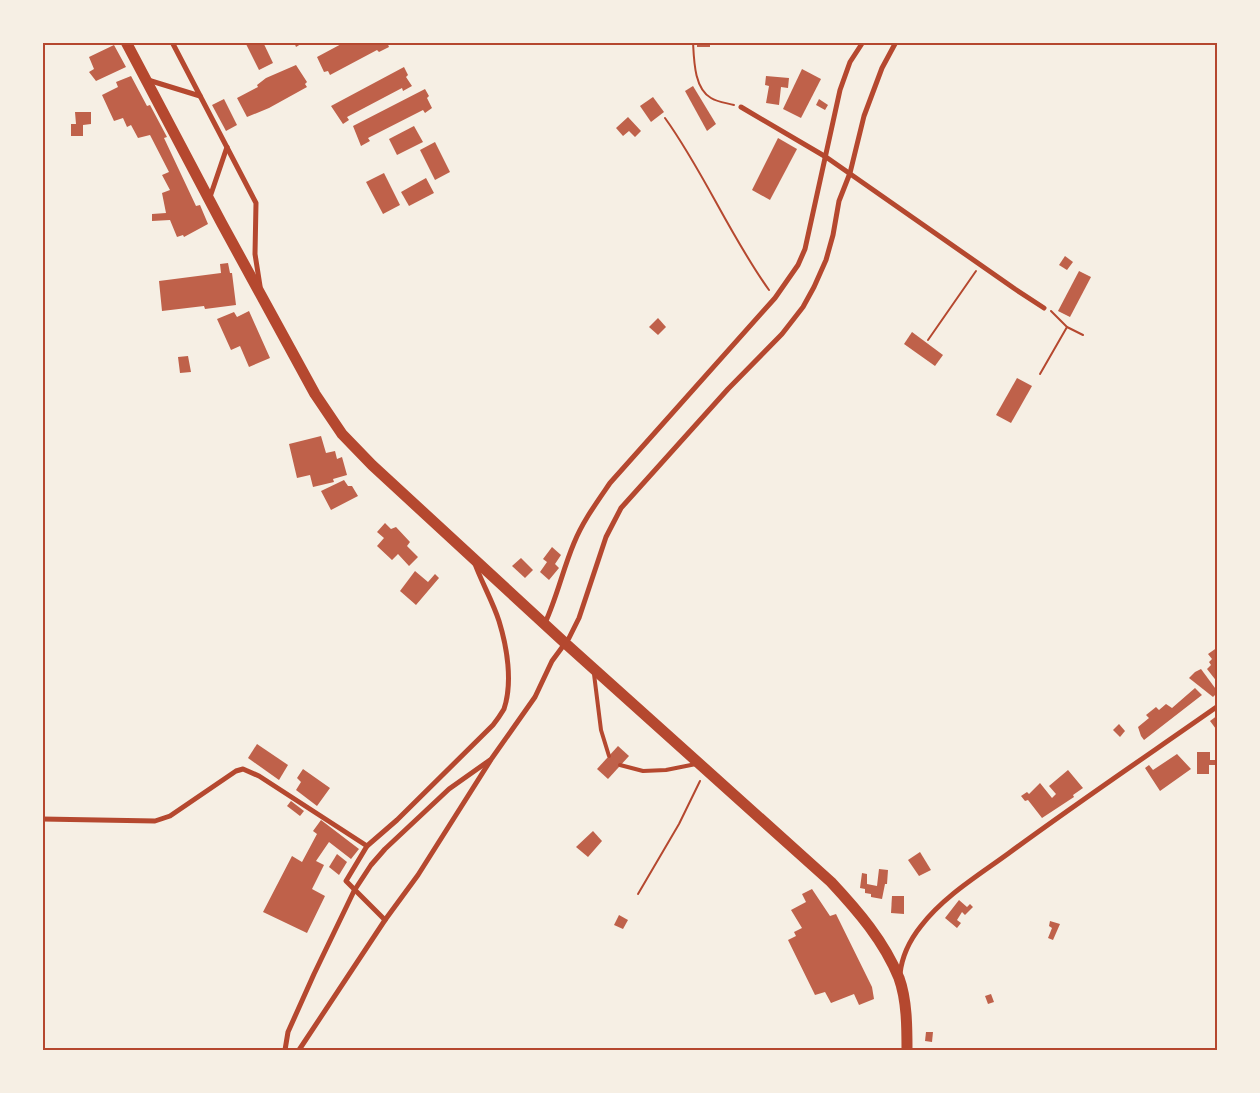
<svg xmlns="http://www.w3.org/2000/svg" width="1260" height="1093" viewBox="0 0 1260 1093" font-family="'Source Serif 4',serif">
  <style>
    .building { fill: #bf614a }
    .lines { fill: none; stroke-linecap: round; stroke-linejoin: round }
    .path { stroke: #b5482f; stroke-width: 2 }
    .service { stroke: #b5482f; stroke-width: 4 }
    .minor { stroke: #b5482f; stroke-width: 5 }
    .primary { stroke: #b5482f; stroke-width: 11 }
    .neatline { fill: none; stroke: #b5482f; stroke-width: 2 }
  </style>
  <rect width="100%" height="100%" fill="#f6efe4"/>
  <!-- building -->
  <g class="building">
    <polygon points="245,42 263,42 273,63 259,70"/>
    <polygon points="294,42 304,42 296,47"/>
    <polygon points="345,42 387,42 389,47 379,52 377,50 330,75 328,71 324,72 317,57"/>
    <rect x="697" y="42" width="13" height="5"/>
    <polygon points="114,45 126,67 96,81 89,72 94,69 89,57"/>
    <polygon points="296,65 307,82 305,84 307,87 269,108 247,117 237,98 258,87 257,85 266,78"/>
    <polygon points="404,67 408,75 406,77 412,86 403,91 402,88 347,117 349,120 343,124 331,106"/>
    <polygon points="802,69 821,79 801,118 783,109"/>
    <polygon points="131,76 147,106 150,105 167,137 164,138 196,206 200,205 208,224 184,237 183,235 177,237 170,220 152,221 152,214 166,213 162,193 170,190 162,175 169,172 150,135 138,138 131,125 127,127 123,118 114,121 102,95 118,87 116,82"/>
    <polygon points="766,76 789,78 788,88 781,87 779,105 766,103 769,86 765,85"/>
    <polygon points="693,86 716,124 707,131 685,91"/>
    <polygon points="425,89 429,96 427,98 432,108 425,113 423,110 368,138 370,141 361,146 353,126"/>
    <polygon points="653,97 664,112 651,122 640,106"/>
    <polygon points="224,99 237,125 226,131 212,105"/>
    <polygon points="819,99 828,105 825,110 816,105"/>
    <polygon points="75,112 91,112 91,124 83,125 83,136 71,136 71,124 76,124"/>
    <polygon points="628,117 641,131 635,137 629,131 623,136 616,128"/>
    <polygon points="414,126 423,142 397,155 389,139"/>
    <polygon points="778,138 797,149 770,200 752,190"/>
    <polygon points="435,142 450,172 435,180 420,150"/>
    <polygon points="384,173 400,205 383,214 366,182"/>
    <polygon points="426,178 434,193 409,206 401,192"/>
    <polygon points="1065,256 1073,262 1067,270 1059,265"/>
    <polygon points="228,263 230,273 232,273 236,305 205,309 204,306 162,311 159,281 221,273 220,264"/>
    <polygon points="1079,271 1091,277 1070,317 1058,311"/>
    <polygon points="249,311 270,358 249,367 240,346 231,350 217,319 234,312 237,317"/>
    <polygon points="658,318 666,327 658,335 649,327"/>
    <polygon points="912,332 943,355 935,366 904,344"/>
    <polygon points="188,356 191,372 180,373 178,357"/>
    <polygon points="1017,378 1032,386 1011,423 996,415"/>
    <polygon points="321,436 326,453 335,451 337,459 342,457 347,475 333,479 334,482 313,487 310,475 297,478 289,444"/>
    <polygon points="344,480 348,486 352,486 358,496 331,510 321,491"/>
    <polygon points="385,523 391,529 396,527 410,542 407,546 418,557 409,566 398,554 392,560 377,546 384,538 377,532"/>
    <polygon points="552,547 561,555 555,564 559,568 549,580 540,572 547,562 543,559"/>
    <polygon points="521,558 533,570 525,578 512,566"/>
    <polygon points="415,571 428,582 435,574 439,578 416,605 400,591"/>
    <polygon points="1218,647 1218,683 1207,669 1211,665 1209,662 1212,659 1208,654"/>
    <polygon points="1201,669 1218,692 1213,697 1189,678 1195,672"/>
    <polygon points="1195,688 1202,695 1144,740 1141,736 1138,727 1149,718 1146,715 1156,707 1159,710 1166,704 1172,708"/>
    <polygon points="1218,715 1218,728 1216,729 1210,721"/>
    <polygon points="1119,724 1125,731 1120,737 1113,730"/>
    <polygon points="257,744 288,765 279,780 248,758"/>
    <polygon points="618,746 629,756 608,779 597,769"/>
    <polygon points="1197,752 1210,752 1210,760 1216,760 1216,765 1209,765 1209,774 1197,774"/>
    <polygon points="1177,754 1191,769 1160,791 1145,768 1149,765 1153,770"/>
    <polygon points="303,769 330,788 317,806 296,790 301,782 297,778"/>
    <polygon points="1068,770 1083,788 1073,795 1074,797 1042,818 1028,800 1025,801 1021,796 1027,792 1029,794 1040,783 1052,798 1056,794 1049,786"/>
    <polygon points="291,801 304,811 300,816 287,806"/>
    <polygon points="321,820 359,849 351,859 329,842 316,861 324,865 312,889 325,896 307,933 263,912 292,856 302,862 317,834 313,831"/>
    <polygon points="593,831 602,841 588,857 576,847"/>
    <polygon points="920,852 931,870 919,876 908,860"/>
    <polygon points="337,854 347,862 339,875 329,867"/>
    <polygon points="879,869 888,870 887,884 885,884 882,899 871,897 871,894 865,893 865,889 860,888 862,873 867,874 867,884 877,886"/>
    <polygon points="812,889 830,916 836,914 872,987 874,999 859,1005 854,994 831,1003 825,992 815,995 788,940 796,936 794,932 802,928 791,910 806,902 802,894"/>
    <polygon points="892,896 904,896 904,914 891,913"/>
    <polygon points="959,900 967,907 970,904 973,907 965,915 962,912 957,920 961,923 957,928 945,918"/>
    <polygon points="619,915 628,920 623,929 614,925"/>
    <polygon points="1050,921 1060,924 1053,940 1048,938 1052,928 1049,926"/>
    <polygon points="991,994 994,1002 988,1004 985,996"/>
    <polygon points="926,1032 933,1032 932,1042 925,1041"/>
  </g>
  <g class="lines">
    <!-- path -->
    <g class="path">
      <path d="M693,42C694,60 694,88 711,98C717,102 727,103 734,105"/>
      <path d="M665,118C704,172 730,236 769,290"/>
      <polyline points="1051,311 1067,327 1083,335"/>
      <polyline points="928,340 976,271"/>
      <polyline points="1040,374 1067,327"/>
      <polyline points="638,894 679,824 700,781"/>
    </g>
    <!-- service -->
    <g class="service">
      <polyline points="594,674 601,730 609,756"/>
      <polyline points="620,765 643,771 666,770 696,764"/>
    </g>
    <!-- minor -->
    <g class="minor">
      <polyline points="172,42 256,203 255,254 260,286"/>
      <polyline points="148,80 200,96"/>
      <polyline points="741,107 826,157 1015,289 1044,308"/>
      <polyline points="210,197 227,147"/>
      <path d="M545,623C557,597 563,569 574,543C583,521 597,502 610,483L775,298L798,265L805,249L840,90L850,62L863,42"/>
      <polyline points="42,819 155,821 170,816 236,771 243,769 259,776 367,846"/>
      <path d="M385,920L346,881L367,846L397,820L493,725C497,720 501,714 504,709C513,682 507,647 499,621C493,602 482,583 475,564"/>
      <path d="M900,974C902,955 909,941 921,926C944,896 979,875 1009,853C1077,803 1148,755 1218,706"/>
      <polyline points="285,1050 288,1032 314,974 354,891 371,865 385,849 449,789 490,760"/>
      <polyline points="299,1050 385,920 418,875 492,758 535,697 552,661 569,638 579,618 606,537 621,508 728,389 782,334 803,307 814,287 826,260 833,235 839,201 850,173 864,116 882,68 896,42"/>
    </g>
    <!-- primary -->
    <path class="primary" d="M126,42L221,222L315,394L342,434L372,465L565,643L831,882C858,911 884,941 899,978C907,1000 907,1028 907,1050"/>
  </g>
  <!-- border -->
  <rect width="1260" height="1093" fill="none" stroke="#f6efe4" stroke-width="88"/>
  <rect x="44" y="44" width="1172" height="1005" class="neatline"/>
</svg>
